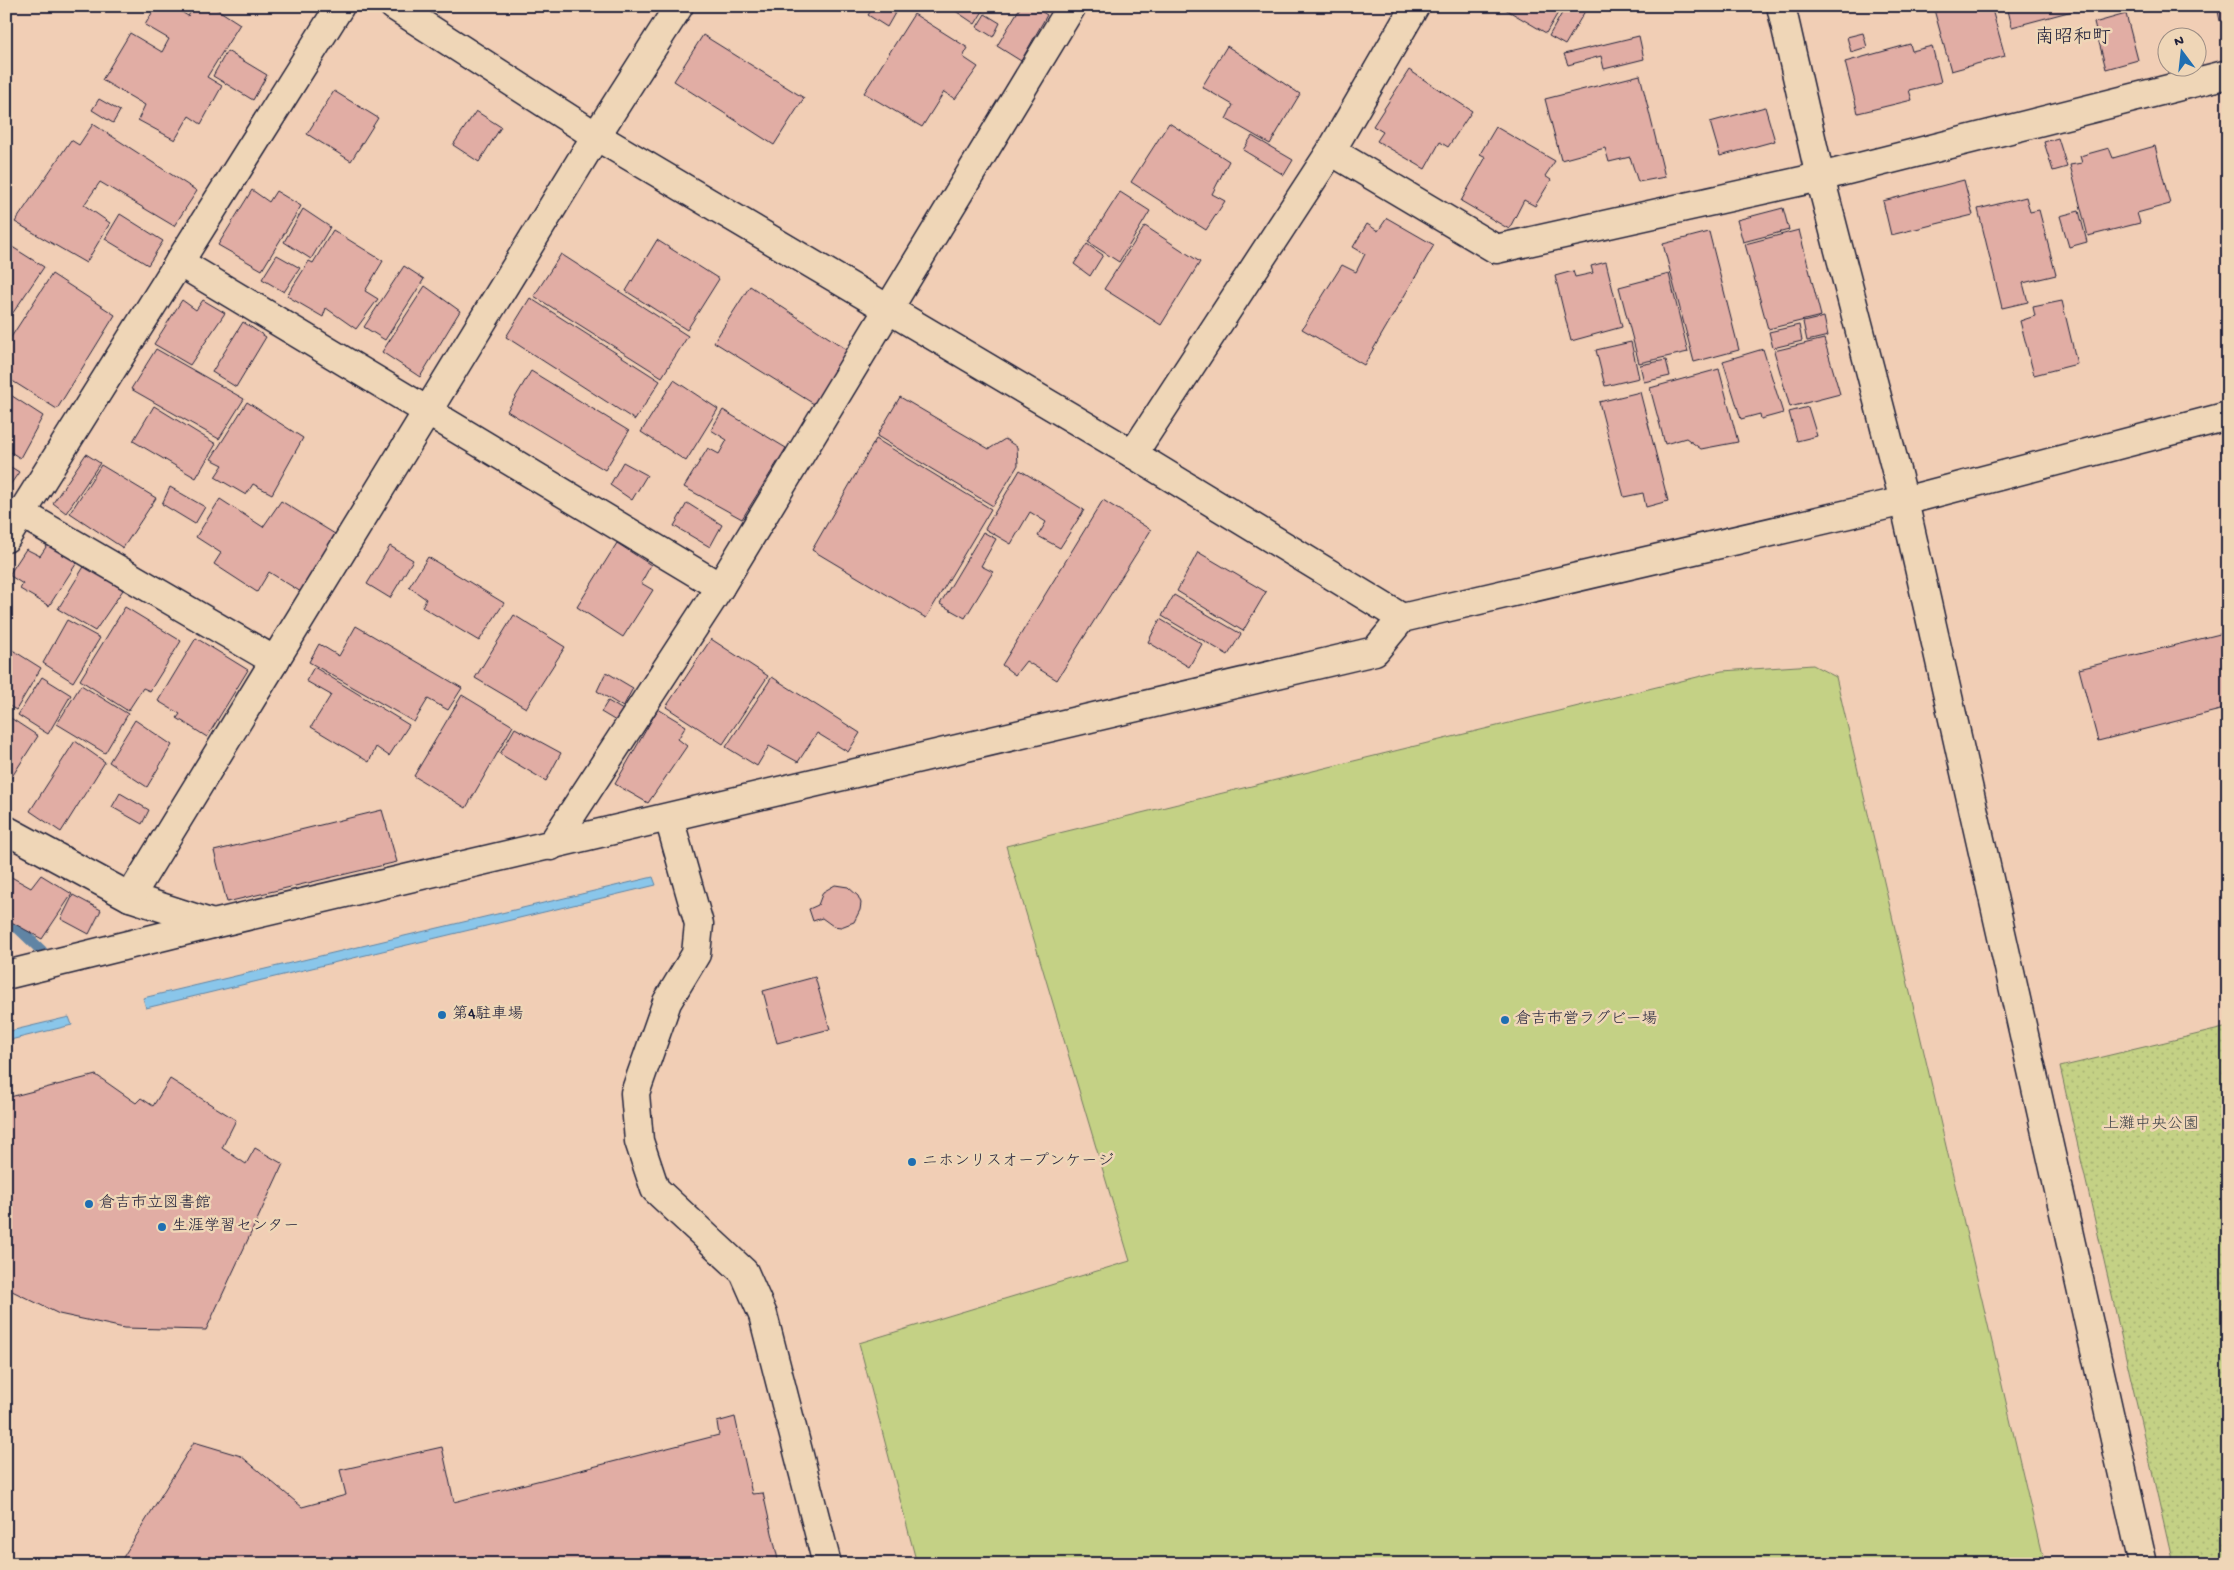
<svg xmlns="http://www.w3.org/2000/svg" width="2234" height="1570" viewBox="0 0 2234 1570" font-family="'Gochi Hand','Klee One',sans-serif">
  <style>
    .grass { fill: url(#grass-dots); stroke: #737a60 }
    .pitch { fill: #c4d185; stroke: #737a60 }
    .water { fill: #8ac6ea; stroke: #6084a4 }
    .lines { fill: none; stroke-linecap: round; stroke-linejoin: round }
    .stream { stroke: #6084a4; stroke-width: 11 }
    .building { fill: #e1ada4; stroke: #22223b }
    .minor-casing { stroke: #22223b; stroke-width: 31 }
    .minor { stroke: #efd6b7; stroke-width: 28 }
    .poi-dot { fill: #1f6fb2; stroke: #efd6b7; stroke-width: 2 }
    .labels { text-anchor: middle; dominant-baseline: central; stroke-width: 5; stroke-linejoin: round; paint-order: stroke }
    .poi-label { font-size: 16px; fill: #22223b; stroke: #efd6b7; text-anchor: start }
    .park-label { font-size: 16px; fill: #42454a; stroke: #efd6b7 }
    .quarter-label { font-size: 19px; fill: #22223b; stroke: #efd6b7 }
  </style>
  <defs>
    <pattern id="grass-dots" width="8" height="8" patternUnits="userSpaceOnUse" patternTransform="scale(1.25)"><rect width="8" height="8" fill="#c4d185"/><path d="M2 2h.1M6 6h.1" fill="none" stroke="#a8b374" stroke-width="1.8" stroke-linecap="round"/></pattern>
  </defs>
  <rect width="100%" height="100%" fill="#f1ceb5"/>
  <filter id="ink" filterUnits="userSpaceOnUse"><feTurbulence type="fractalNoise" baseFrequency=".02" numOctaves="2"/><feDisplacementMap in="SourceGraphic" scale="10" xChannelSelector="R" yChannelSelector="G"/><feConvolveMatrix kernelMatrix="1 2 1 2 8 2 1 2 1" color-interpolation-filters="sRGB"/></filter>
  <g filter="url(#ink)">
    <!-- grass -->
    <polygon class="grass" points="2228,1027 2228,1564 2173,1564 2060,1067"/>
    <!-- pitch -->
    <polygon class="pitch" points="1813,665 1836,677 2044,1564 917,1564 859,1343 1130,1261 1006,846 1722,671"/>
    <!-- water -->
    <g class="water">
      <polygon points="653,877 656,885 146,1008 143,998"/>
      <polygon points="69,1017 72,1025 6,1041 6,1032"/>
    </g>
    <g class="lines">
      <!-- stream -->
      <polyline class="stream" points="6,924 18,928 42,951"/>
    </g>
    <!-- building -->
    <g class="building">
      <polygon points="156,6 172,6 188,16 195,6 212,6 240,24 207,77 222,86 201,124 189,116 175,140 138,120 145,105 102,80 130,33 162,52 169,39 145,25"/>
      <polygon points="874,6 899,6 887,27 868,15"/>
      <polygon points="948,6 986,6 975,24"/>
      <polygon points="1021,6 1033,6 1047,15 1021,61 997,46"/>
      <polygon points="1500,6 1562,6 1546,33"/>
      <polygon points="1566,6 1588,6 1565,45 1549,36"/>
      <polygon points="1933,6 1991,6 2005,56 1951,71"/>
      <polygon points="2007,6 2091,6 2012,27"/>
      <polygon points="2217,6 2228,6 2228,20 2220,21"/>
      <polygon points="914,14 968,48 963,57 978,67 955,99 944,92 922,127 864,93"/>
      <polygon points="985,14 1000,23 993,37 977,27"/>
      <polygon points="2126,14 2138,60 2106,69 2094,23"/>
      <polygon points="1863,33 1867,47 1851,52 1847,37"/>
      <polygon points="703,35 804,98 774,145 674,81"/>
      <polygon points="1639,36 1644,59 1604,69 1601,56 1568,65 1564,54"/>
      <polygon points="1910,44 1912,51 1932,46 1941,82 1909,90 1912,100 1858,113 1845,62"/>
      <polygon points="1227,46 1300,94 1270,144 1226,119 1233,105 1202,87"/>
      <polygon points="227,51 267,75 253,100 213,76"/>
      <polygon points="1409,70 1472,111 1448,147 1440,142 1425,169 1377,141 1383,132 1373,126"/>
      <polygon points="1640,75 1665,177 1638,182 1630,157 1609,162 1605,148 1561,160 1545,99"/>
      <polygon points="334,91 378,118 351,161 307,134"/>
      <polygon points="99,99 120,111 113,123 92,110"/>
      <polygon points="1765,107 1775,141 1720,156 1710,122"/>
      <polygon points="476,111 501,127 479,162 453,145"/>
      <polygon points="1169,123 1229,161 1212,194 1225,201 1206,230 1131,182"/>
      <polygon points="93,124 197,191 174,226 100,182 84,205 110,223 86,263 15,222 71,140 79,145"/>
      <polygon points="1496,127 1555,161 1545,176 1551,180 1535,206 1524,200 1509,229 1461,201 1486,157 1480,154"/>
      <polygon points="1252,136 1293,160 1284,175 1243,150"/>
      <polygon points="2058,138 2067,167 2053,171 2044,142"/>
      <polygon points="2155,146 2170,204 2137,213 2140,223 2088,236 2070,165 2082,163 2080,156 2109,148 2113,158"/>
      <polygon points="1964,180 1973,215 1891,235 1883,201"/>
      <polygon points="252,190 269,202 276,191 301,206 262,270 218,245"/>
      <polygon points="1120,192 1150,211 1119,262 1088,242"/>
      <polygon points="2026,197 2030,212 2039,210 2056,275 2023,283 2028,302 2002,308 1978,209"/>
      <polygon points="1783,208 1789,230 1743,242 1737,220"/>
      <polygon points="303,209 330,227 311,259 284,242"/>
      <polygon points="2079,211 2087,242 2069,247 2060,216"/>
      <polygon points="120,214 163,241 148,265 105,239"/>
      <polygon points="1387,218 1434,245 1364,365 1302,329 1342,265 1356,272 1365,254 1353,247 1367,224 1378,231"/>
      <polygon points="1145,226 1200,262 1161,325 1104,289"/>
      <polygon points="333,230 383,261 365,291 378,299 356,329 326,308 323,317 287,296 309,261 313,263"/>
      <polygon points="1799,230 1821,316 1768,329 1745,244"/>
      <polygon points="1709,232 1739,350 1694,362 1663,244"/>
      <polygon points="657,240 719,279 687,330 626,291"/>
      <polygon points="6,243 44,267 6,323"/>
      <polygon points="1087,244 1103,255 1090,276 1074,264"/>
      <polygon points="561,254 688,336 662,377 534,296"/>
      <polygon points="277,255 300,268 284,292 262,279"/>
      <polygon points="1606,262 1622,327 1571,341 1555,276 1573,271 1575,277 1593,273 1591,266"/>
      <polygon points="404,266 424,279 385,340 364,327"/>
      <polygon points="52,274 115,315 57,409 6,377 6,345"/>
      <polygon points="1669,274 1688,352 1639,363 1619,287"/>
      <polygon points="425,286 460,311 420,377 382,352"/>
      <polygon points="750,286 849,351 814,404 714,342"/>
      <polygon points="530,298 660,381 635,420 506,337"/>
      <polygon points="182,300 196,310 203,300 225,313 190,365 154,344"/>
      <polygon points="2062,301 2077,364 2034,375 2020,321 2035,316 2033,307"/>
      <polygon points="1824,317 1828,336 1807,341 1803,322"/>
      <polygon points="243,322 266,337 236,387 212,372"/>
      <polygon points="1799,325 1802,341 1773,348 1769,332"/>
      <polygon points="1824,339 1840,394 1790,407 1774,351"/>
      <polygon points="1631,342 1639,378 1605,386 1596,350"/>
      <polygon points="156,349 244,399 219,439 131,389"/>
      <polygon points="1763,349 1783,413 1761,419 1760,414 1741,419 1723,361"/>
      <polygon points="1666,360 1670,376 1644,382 1640,365"/>
      <polygon points="1719,369 1738,442 1701,449 1686,438 1665,444 1650,388"/>
      <polygon points="531,371 629,431 605,470 507,411"/>
      <polygon points="674,380 718,409 686,461 641,432"/>
      <polygon points="6,392 43,416 20,458 6,449"/>
      <polygon points="1640,392 1668,501 1646,507 1643,493 1624,497 1599,402"/>
      <polygon points="900,397 989,449 1005,439 1017,447 1018,465 993,506 877,436"/>
      <polygon points="247,402 303,438 272,494 253,484 246,495 215,477 223,465 211,459"/>
      <polygon points="154,406 216,444 196,478 133,441"/>
      <polygon points="1808,407 1817,436 1797,441 1789,412"/>
      <polygon points="723,410 786,448 742,519 684,487 708,448 719,454 727,440 711,430"/>
      <polygon points="876,439 991,509 926,618 812,550"/>
      <polygon points="86,454 100,463 66,513 53,503"/>
      <polygon points="623,462 647,475 632,500 610,485"/>
      <polygon points="6,464 19,472 6,491"/>
      <polygon points="101,465 156,498 123,548 70,513"/>
      <polygon points="1020,470 1084,510 1060,548 1038,536 1046,522 1030,512 1011,544 985,529"/>
      <polygon points="170,487 205,507 195,524 162,504"/>
      <polygon points="220,499 263,527 281,501 335,534 301,592 269,572 257,592 214,564 221,553 196,537"/>
      <polygon points="1103,500 1151,530 1057,680 1026,661 1015,675 1002,665"/>
      <polygon points="687,503 722,525 710,547 674,526"/>
      <polygon points="983,532 996,539 981,566 993,572 965,618 940,604"/>
      <polygon points="617,543 651,565 641,583 653,590 623,637 577,607"/>
      <polygon points="48,544 78,561 49,606 20,589 23,584 9,575 26,549 40,556"/>
      <polygon points="390,546 413,560 390,598 367,584"/>
      <polygon points="1198,552 1266,592 1243,631 1177,591"/>
      <polygon points="428,557 504,603 479,641 422,607 426,599 409,587"/>
      <polygon points="85,565 123,590 95,631 58,609"/>
      <polygon points="1174,595 1241,634 1228,655 1162,616"/>
      <polygon points="125,607 181,641 150,691 143,688 128,711 80,680"/>
      <polygon points="514,615 565,647 526,708 475,678"/>
      <polygon points="1160,619 1202,644 1189,667 1148,642"/>
      <polygon points="67,620 100,638 73,682 43,663"/>
      <polygon points="356,626 462,688 448,710 428,699 414,722 309,662 319,644 339,656"/>
      <polygon points="2228,632 2228,708 2098,741 2079,669"/>
      <polygon points="196,638 248,670 207,737 177,718 180,714 158,701"/>
      <polygon points="711,639 768,676 723,744 666,707"/>
      <polygon points="6,646 41,668 16,710 6,704"/>
      <polygon points="314,667 409,725 389,756 376,747 369,762 311,727 331,695 306,681"/>
      <polygon points="606,672 633,688 623,707 597,691"/>
      <polygon points="42,677 71,695 48,734 18,715"/>
      <polygon points="772,677 860,733 848,752 817,733 798,762 769,746 757,766 726,747"/>
      <polygon points="81,685 128,714 105,753 57,724"/>
      <polygon points="462,695 513,726 466,808 414,776"/>
      <polygon points="608,701 623,710 616,721 601,712"/>
      <polygon points="658,709 686,726 678,739 687,746 648,803 615,784"/>
      <polygon points="6,715 38,736 6,786"/>
      <polygon points="135,720 172,745 147,787 109,762"/>
      <polygon points="515,728 561,753 546,781 500,754"/>
      <polygon points="75,741 105,762 61,832 30,811"/>
      <polygon points="120,793 149,810 142,824 112,807"/>
      <polygon points="382,810 397,862 227,902 214,851"/>
      <polygon points="6,874 31,888 41,875 72,894 42,939 6,919"/>
      <polygon points="835,885 848,887 858,896 861,903 860,910 854,922 841,927 833,926 822,918 813,921 809,909 818,905 823,892"/>
      <polygon points="73,895 101,910 89,934 61,919"/>
      <polygon points="815,977 830,1029 777,1043 763,991"/>
      <polygon points="96,1075 136,1103 141,1098 153,1106 170,1079 236,1120 222,1148 246,1164 255,1148 283,1164 206,1330 124,1328 59,1314 6,1288 6,1098"/>
      <polygon points="735,1417 752,1494 763,1493 779,1564 119,1564 194,1442 241,1456 302,1507 346,1495 340,1470 442,1447 454,1502 719,1435 717,1422"/>
    </g>
    <g class="lines">
      <defs>
        <g id="minor">
          <polyline points="394,6 596,136 1133,454 1402,618"/>
          <polyline points="1781,6 1820,177 1904,501 2143,1564"/>
          <polyline points="1331,151 1496,249 1820,177 2228,74"/>
          <polyline points="179,262 720,587"/>
          <polyline points="1133,454 1331,151 1415,6"/>
          <polyline points="21,513 275,661"/>
          <polyline points="6,538 340,6"/>
          <polyline points="669,818 699,924 696,954 667,1002 635,1093 639,1141 655,1189 744,1272 763,1315 827,1564"/>
          <polyline points="6,830 130,897 213,924"/>
          <polyline points="551,846 720,587 1072,6"/>
          <polyline points="130,897 596,136 679,6"/>
          <polyline points="6,975 213,924 1375,651 1402,618 1904,501 2228,416"/>
        </g>
      </defs>
      <!-- minor casing -->
      <use href="#minor" class="minor-casing"/>
      <!-- minor -->
      <use href="#minor" class="minor"/>
    </g>
  </g>
  <!-- markers -->
  <g class="poi-dot">
    <circle cx="442" cy="1015" r="5"/>
    <circle cx="1505" cy="1020" r="5"/>
    <circle cx="912" cy="1162" r="5"/>
    <circle cx="89" cy="1204" r="5"/>
    <circle cx="162" cy="1227" r="5"/>
  </g>
  <g class="labels">
    <!-- poi labels -->
    <g class="poi-label">
      <text x="452" y="1015">第4駐車場</text>
      <text x="1515" y="1020">倉吉市営ラグビー場</text>
      <text x="922" y="1162">ニホンリスオープンケージ</text>
      <text x="99" y="1204">倉吉市立図書館</text>
      <text x="172" y="1227">生涯学習センター</text>
    </g>
    <!-- park labels -->
    <g class="park-label">
      <text x="2151" y="1125">上灘中央公園</text>
    </g>
    <!-- quarter labels -->
    <g class="quarter-label">
      <text x="2073" y="38">南昭和町</text>
    </g>
  </g>
  <!-- margin -->
  <rect width="2234" height="1570" fill="none" stroke="#efd6b7" stroke-width="25"/>
  <rect x="12" y="12" width="2209" height="1545" fill="none" stroke="#22223b" stroke-width="2" filter="url(#ink)"/>
  <!-- north arrow -->
  <g transform="translate(2182 52) rotate(345)"><circle r="24" fill="#efd6b7" stroke="#9d8e85"/>
  <path d="M0-4L9 19L0 12L-9 19Z" fill="#1f6fb2"/>
  <text y="-8" font-size="14" font-weight="bold" text-anchor="middle" fill="#22223b">N</text>
  </g>
</svg>
